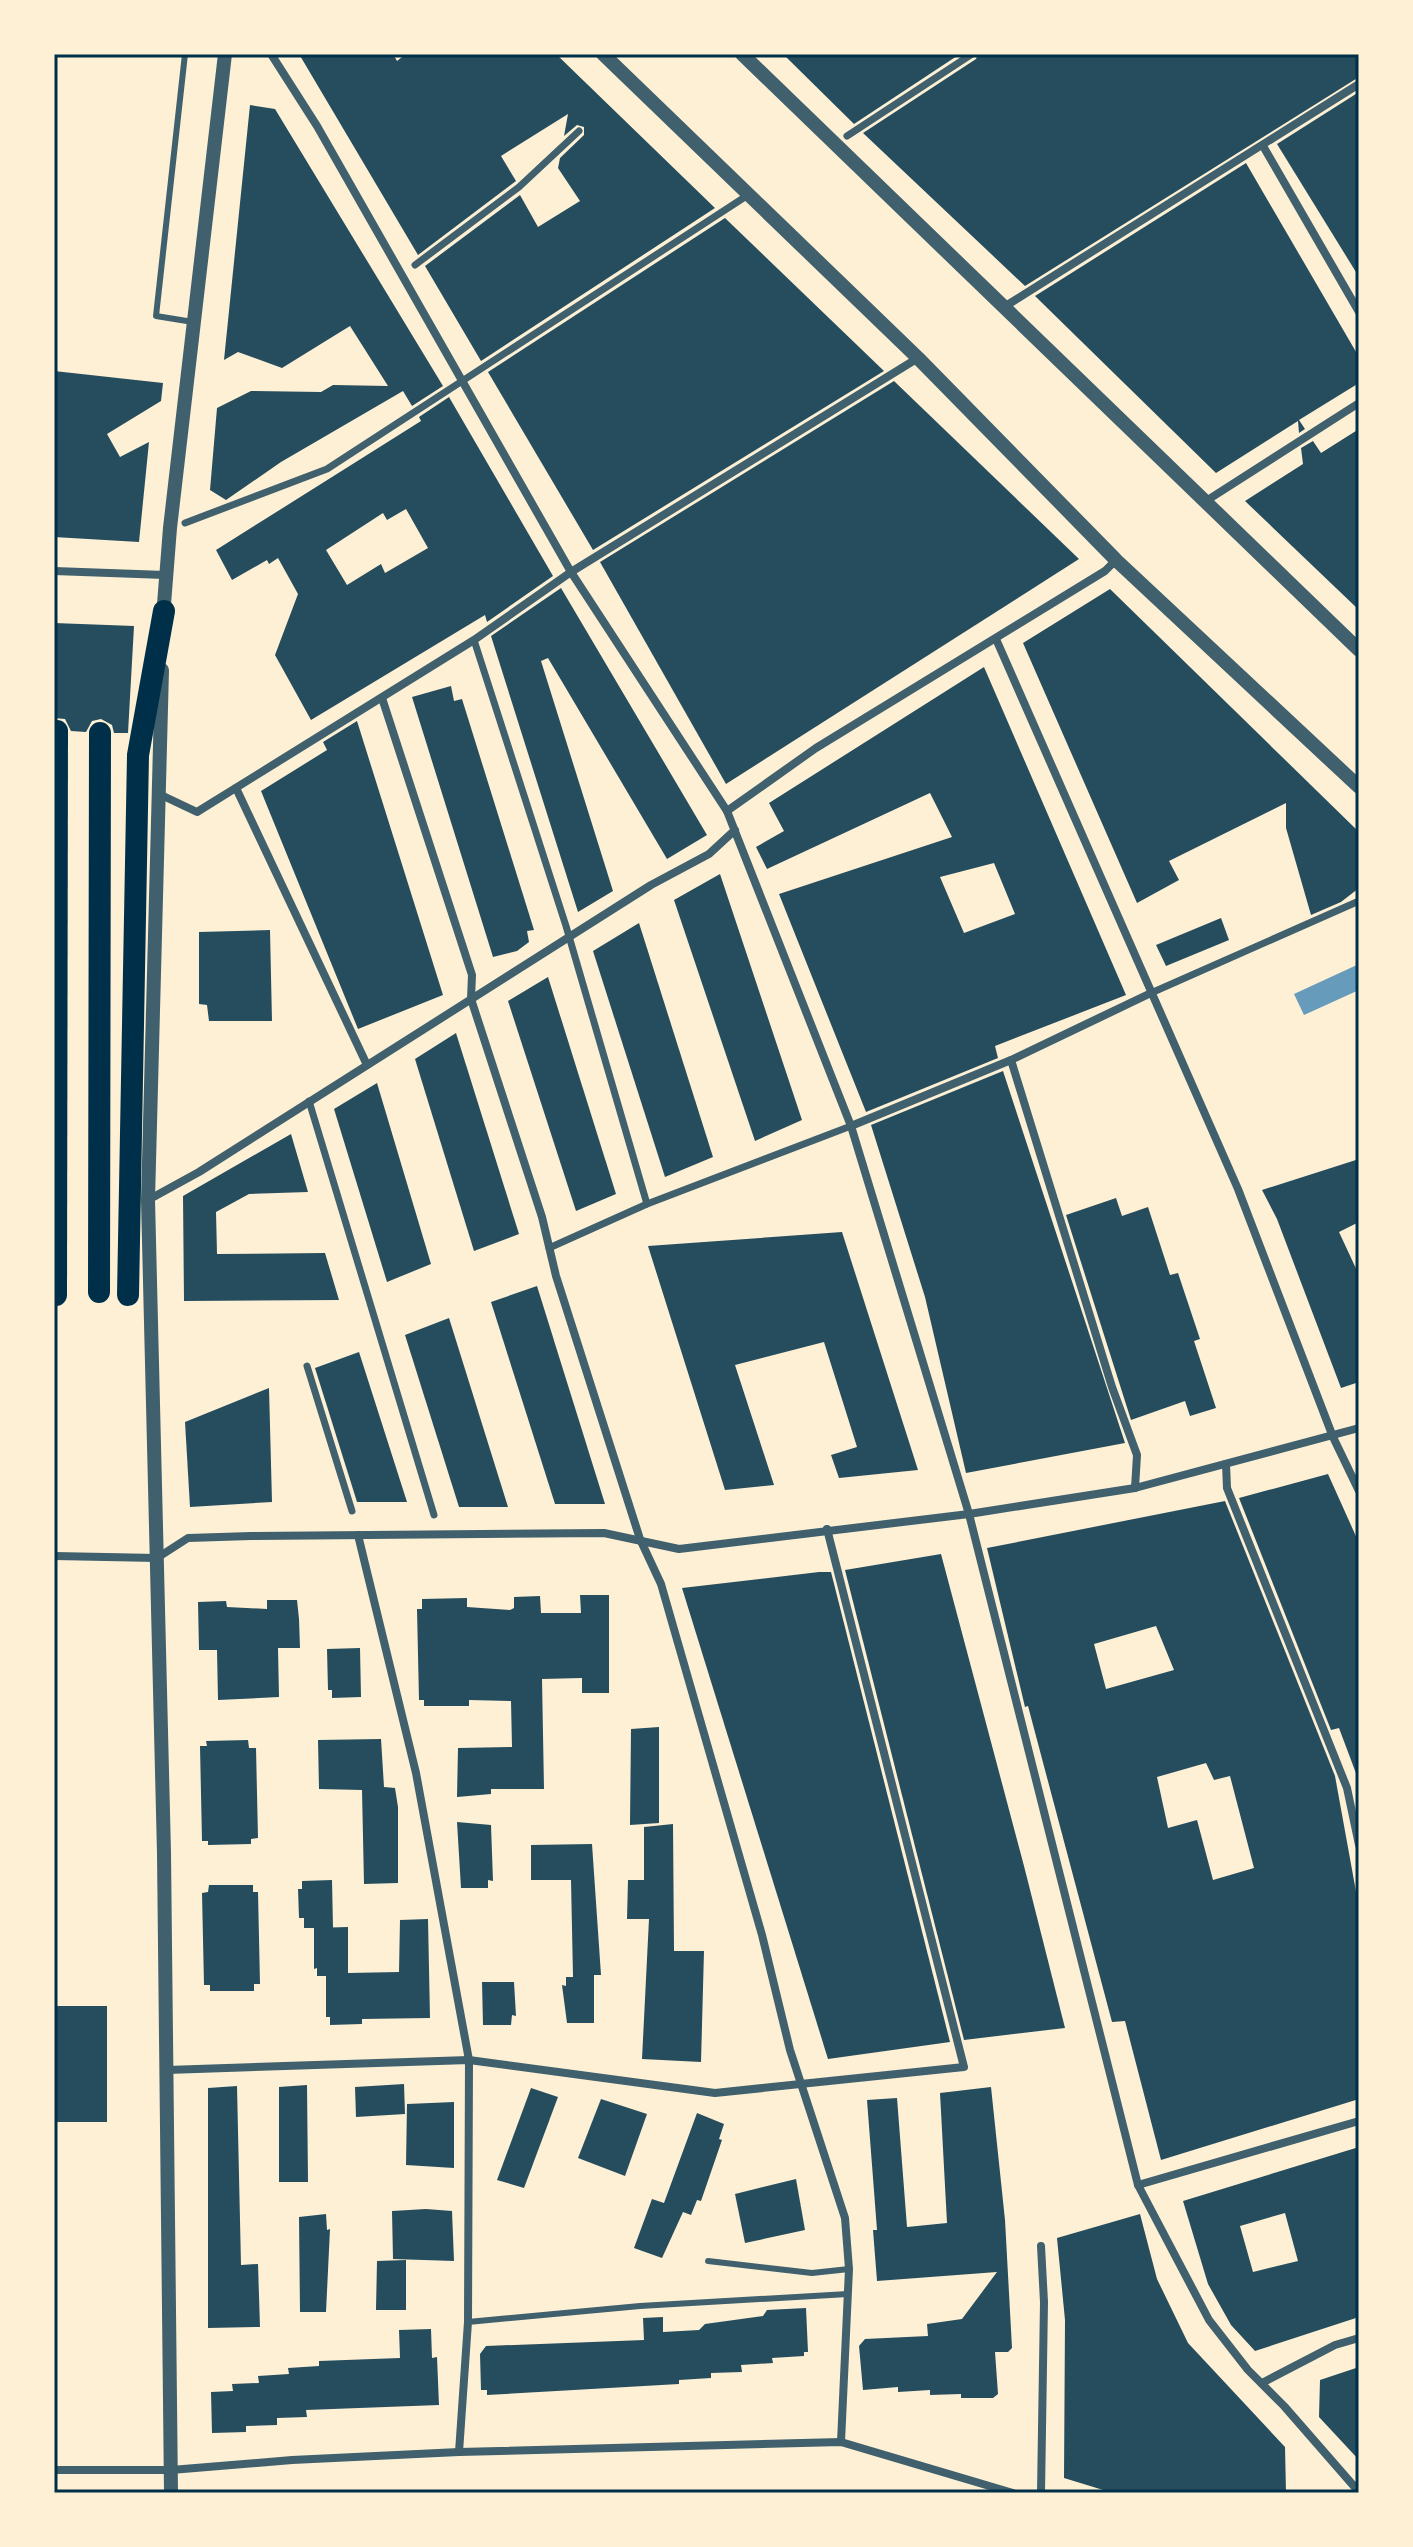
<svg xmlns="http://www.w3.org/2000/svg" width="1413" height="2547" viewBox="0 0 1413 2547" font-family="'Golos Text',sans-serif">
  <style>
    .water { fill: #669bbc }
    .building { fill: #264d5e; fill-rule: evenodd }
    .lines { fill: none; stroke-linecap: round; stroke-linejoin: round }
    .service { stroke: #3f606c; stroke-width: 6 }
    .pedestrian { stroke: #3f606c; stroke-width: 7 }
    .minor { stroke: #3f606c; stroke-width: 8 }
    .tertiary { stroke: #3f606c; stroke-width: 14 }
    .trunk { stroke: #003049; stroke-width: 22 }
    .neatline { fill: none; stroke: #003049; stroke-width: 3 }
  </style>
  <rect width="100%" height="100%" fill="#fdf0d5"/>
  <!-- water -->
  <polygon class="water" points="1359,964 1359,990 1304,1015 1294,994"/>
  <!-- building -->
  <g class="building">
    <polygon points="299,54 393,54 397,61 406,54 556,54 715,208 481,361 425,266 520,195 538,227 580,201 558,168 560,158 584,135 584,127 577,125 564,136 568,114 501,156 516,181 418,255"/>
    <polygon points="783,54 960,54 854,124"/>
    <polygon points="978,54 1359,54 1359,77 1025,286 863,133 976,59"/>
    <polygon points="1359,92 1359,277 1277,144"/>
    <polygon points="250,105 275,109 443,386 412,406 403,391 281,462 226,500 210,490 217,408 251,391 321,392 333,385 388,386 350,326 282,368 238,352 224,360"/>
    <polygon points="1246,163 1359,357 1359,383 1299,420 1305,429 1299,433 1298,421 1216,473 1035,296"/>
    <polygon points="725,218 884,371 593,550 488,372"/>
    <polygon points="54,371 163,383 161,401 107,434 120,457 149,442 139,542 54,537"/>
    <polygon points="894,381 1079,559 726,784 600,562"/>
    <path d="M449,397L553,576L487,622L485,615L311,720L275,655L298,594L278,558L269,564L267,560L232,580L216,550L421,421L419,417ZM406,509L428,548L385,573L381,564L347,585L326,550L383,513L387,520Z"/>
    <polygon points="1359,429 1359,610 1245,501 1303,464 1301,448 1313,441 1321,453"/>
    <polygon points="561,588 707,835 667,859 548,658 541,661 613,891 578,912 491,636"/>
    <polygon points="1110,589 1359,832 1359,888 1341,902 1311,915 1286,828 1286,803 1169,861 1179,880 1137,903 1023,643"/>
    <polygon points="54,623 134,626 128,733 114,733 112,725 101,719 92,721 86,732 71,731 65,719 54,718"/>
    <path d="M984,667L1126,995L995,1046L998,1058L866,1112L779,894L952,837L930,793L767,869L756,847L784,831L769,803ZM994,863L1015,914L964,933L940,877Z"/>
    <polygon points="451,686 454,701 462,699 534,930 527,931 529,942 517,951 493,957 412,697"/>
    <polygon points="357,721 443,995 358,1029 261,791 327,750 323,742"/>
    <polygon points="720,874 802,1120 755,1141 674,900"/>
    <polygon points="1221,918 1229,940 1166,966 1156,945"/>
    <polygon points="639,923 713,1157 665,1177 593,951"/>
    <polygon points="270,930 272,1021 209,1021 207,1005 199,1004 199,932"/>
    <polygon points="548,977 616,1194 576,1211 508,1001"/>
    <polygon points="456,1033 519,1234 474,1251 415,1059"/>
    <polygon points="1003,1071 1125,1443 966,1473 925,1297 871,1125"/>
    <polygon points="377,1083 431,1264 387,1282 334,1109"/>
    <polygon points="291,1134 308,1192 249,1194 216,1212 217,1254 325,1253 339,1300 184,1301 183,1196"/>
    <polygon points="1359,1159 1359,1222 1339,1232 1359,1275 1359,1382 1341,1388 1277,1219 1262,1190"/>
    <polygon points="1116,1198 1122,1216 1148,1207 1170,1275 1178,1273 1200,1339 1194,1341 1216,1408 1190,1416 1185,1401 1131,1420 1066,1215"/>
    <polygon points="842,1232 918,1470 839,1478 831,1455 857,1447 824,1342 735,1365 774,1485 725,1490 648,1246"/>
    <polygon points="537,1286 605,1504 555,1504 491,1302"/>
    <polygon points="449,1318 508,1507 459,1507 405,1335"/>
    <polygon points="359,1352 407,1502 357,1502 315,1368"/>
    <polygon points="269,1388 272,1502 190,1507 185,1422"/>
    <polygon points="1328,1474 1359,1543 1357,1776 1339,1728 1331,1730 1239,1498"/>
    <path d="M1225,1501L1335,1776L1359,1908V2099L1161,2160L1125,2021L1112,2022L1028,1706L1025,1707L987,1548ZM1156,1626L1174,1670L1106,1689L1094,1644ZM1206,1763L1214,1780L1230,1776L1254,1868L1213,1880L1197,1820L1168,1828L1157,1777Z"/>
    <polygon points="941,1554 1024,1866 1065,2028 964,2040 845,1570"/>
    <polygon points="819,1572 831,1572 950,2042 828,2059 682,1588"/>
    <polygon points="580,1595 609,1595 609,1693 582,1693 582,1678 542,1679 544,1789 491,1789 491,1794 457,1797 458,1748 512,1747 511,1701 469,1700 469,1706 424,1706 424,1700 419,1700 417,1609 422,1609 422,1599 467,1598 467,1607 510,1610 514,1608 514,1597 540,1596 541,1613 581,1613"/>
    <polygon points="267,1600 297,1600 299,1619 300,1648 278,1648 279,1697 218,1700 217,1650 199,1650 198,1602 226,1601 227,1607 267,1609"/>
    <polygon points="360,1648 361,1697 332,1698 332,1690 328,1690 327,1649"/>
    <polygon points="659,1727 659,1823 630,1825 631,1729"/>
    <polygon points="381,1739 384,1787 395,1788 398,1807 398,1883 364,1884 362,1790 319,1789 318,1740"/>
    <polygon points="248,1740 249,1748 256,1748 258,1838 251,1839 251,1844 208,1845 208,1841 202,1841 200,1746 207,1746 206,1741"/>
    <polygon points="457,1822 491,1825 493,1881 488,1880 488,1888 461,1888"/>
    <polygon points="673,1824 674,1951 704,1951 701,2062 642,2059 649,1919 627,1919 628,1880 644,1880 644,1827"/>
    <polygon points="592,1844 601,1975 594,1975 594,2023 567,2023 562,1985 566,1986 566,1977 573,1977 571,1880 531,1880 531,1845"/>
    <polygon points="332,1880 333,1928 304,1928 304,1918 299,1918 298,1889 302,1889 302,1881"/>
    <polygon points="209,1885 253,1885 253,1892 258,1892 260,1984 254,1984 254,1991 210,1991 210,1985 204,1985 202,1893 208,1892"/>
    <polygon points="428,1919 430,2018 362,2019 362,2024 330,2025 330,2017 326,2017 326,1976 317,1976 317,1968 314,1969 314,1928 348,1927 348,1973 399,1972 400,1920"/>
    <polygon points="482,1982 514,1982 516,2016 512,2015 511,2025 483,2025"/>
    <rect x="54" y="2006" width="53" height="116"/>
    <polygon points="404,2084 405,2114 356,2117 355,2087"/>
    <polygon points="307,2085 308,2182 279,2182 279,2087"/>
    <polygon points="237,2086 241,2265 258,2264 260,2327 208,2328 208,2088"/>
    <polygon points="991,2087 1005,2220 1012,2348 1008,2352 995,2352 998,2394 993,2398 961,2398 961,2394 930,2395 930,2390 898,2392 898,2387 863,2390 859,2346 865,2339 928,2336 927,2324 962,2319 997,2272 877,2281 873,2230 877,2230 867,2100 897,2098 907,2227 947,2223 940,2093"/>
    <polygon points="531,2088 558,2097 524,2188 497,2180"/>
    <polygon points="601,2099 647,2114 625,2176 578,2158"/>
    <polygon points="454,2102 454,2168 406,2165 407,2104"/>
    <polygon points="697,2113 724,2124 719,2139 722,2140 701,2201 697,2200 691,2215 683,2212 662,2258 634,2248 652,2199 664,2203"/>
    <path d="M1359,2147V2317L1255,2351L1231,2325L1208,2284L1183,2201ZM1285,2213L1298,2261L1253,2272L1240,2226Z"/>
    <polygon points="796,2179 805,2230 745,2243 735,2194"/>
    <polygon points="426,2209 452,2211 454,2261 393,2259 392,2211"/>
    <polygon points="326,2214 327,2230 330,2229 326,2312 300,2312 299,2217"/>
    <polygon points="1140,2214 1157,2279 1188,2343 1285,2447 1286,2493 1113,2493 1064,2478 1065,2320 1057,2238"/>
    <polygon points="406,2260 406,2310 376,2310 377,2261"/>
    <polygon points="806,2308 808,2352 804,2352 804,2356 772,2358 773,2363 741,2365 742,2372 711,2373 711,2378 679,2380 679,2384 487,2395 487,2390 481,2390 480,2354 486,2346 644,2340 643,2318 663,2317 663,2332 699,2330 705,2324 763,2316 767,2310"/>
    <polygon points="431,2329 432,2358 437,2357 439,2405 306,2410 307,2417 277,2418 277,2425 246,2426 246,2432 212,2433 211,2392 233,2391 232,2384 259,2383 258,2376 289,2374 288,2368 319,2366 319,2361 400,2358 399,2330"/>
    <polygon points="1359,2367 1359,2460 1319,2417 1320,2380"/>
  </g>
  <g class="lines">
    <!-- service -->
    <g class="service">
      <polyline points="185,54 156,316 193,322"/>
      <polyline points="708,2261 812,2273 849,2269"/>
      <polyline points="468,2322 640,2306 848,2294"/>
    </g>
    <!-- pedestrian -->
    <g class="pedestrian">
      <polyline points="847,136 972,54"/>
      <polyline points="415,265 519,187 579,131"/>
      <polyline points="185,523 327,469 748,195"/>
      <polyline points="474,640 566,926 647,1204"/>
      <polyline points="1151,993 1359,901"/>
      <polyline points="309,1101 434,1515"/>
      <polyline points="549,1248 647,1204 851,1126"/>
      <polyline points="307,1366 352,1511"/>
    </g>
    <!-- minor -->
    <g class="minor">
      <polyline points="271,54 317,126 571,572 727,811 851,1126 969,1514 1138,2185 1209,2320 1248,2370 1284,2406 1359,2492"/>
      <polyline points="1263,146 1359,312"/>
      <polyline points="1004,307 1359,84"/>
      <polyline points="1206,501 1359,403"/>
      <polyline points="54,571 165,575"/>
      <polyline points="996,639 1238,1189 1333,1437 1359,1491"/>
      <polyline points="382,698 472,975 471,999 542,1217 556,1276 640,1539 661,1584 762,1935 790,2050 845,2218 849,2269 841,2442"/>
      <polyline points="236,788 367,1065"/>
      <polyline points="159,794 197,812 474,640 571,572 918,358"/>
      <polyline points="727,811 816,748 1105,571 1116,560"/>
      <polyline points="1011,1060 1112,1387 1137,1455 1135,1488"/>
      <polyline points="851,1126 1011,1060 1151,993"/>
      <polyline points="148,1200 199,1172 651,885 709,854 735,830"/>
      <polyline points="1226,1464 1227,1488 1347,1788 1359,1845"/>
      <polyline points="358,1535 416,1773 469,2060 468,2322 459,2452"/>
      <polyline points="54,1556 157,1558 188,1538 251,1536 604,1533 679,1549 969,1514 1135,1488 1359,1428"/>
      <polyline points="167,2070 469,2060 715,2093 964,2067 827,1529"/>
      <polyline points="1138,2185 1359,2121"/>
      <polyline points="1041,2246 1044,2302 1041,2493"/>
      <polyline points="1262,2383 1335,2345 1359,2338"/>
      <polyline points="54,2470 171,2470 292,2460 459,2452 841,2442 1013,2493"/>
    </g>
    <!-- tertiary -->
    <g class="tertiary">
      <polyline points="603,54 918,358 1116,560 1359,787"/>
      <polyline points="742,54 1359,650"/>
      <polyline points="163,617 170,528 225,54"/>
      <polyline points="162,670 148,1200 164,1853 171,2493"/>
    </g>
    <!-- trunk -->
    <g class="trunk">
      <polyline points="99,1292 100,733"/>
      <polyline points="56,1295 57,731"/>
      <polyline points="128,1295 138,755 164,611"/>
    </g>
  </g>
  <!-- border -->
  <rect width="1413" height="2547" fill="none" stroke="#fdf0d5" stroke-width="112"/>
  <rect x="56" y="56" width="1301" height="2435" class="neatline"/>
</svg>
